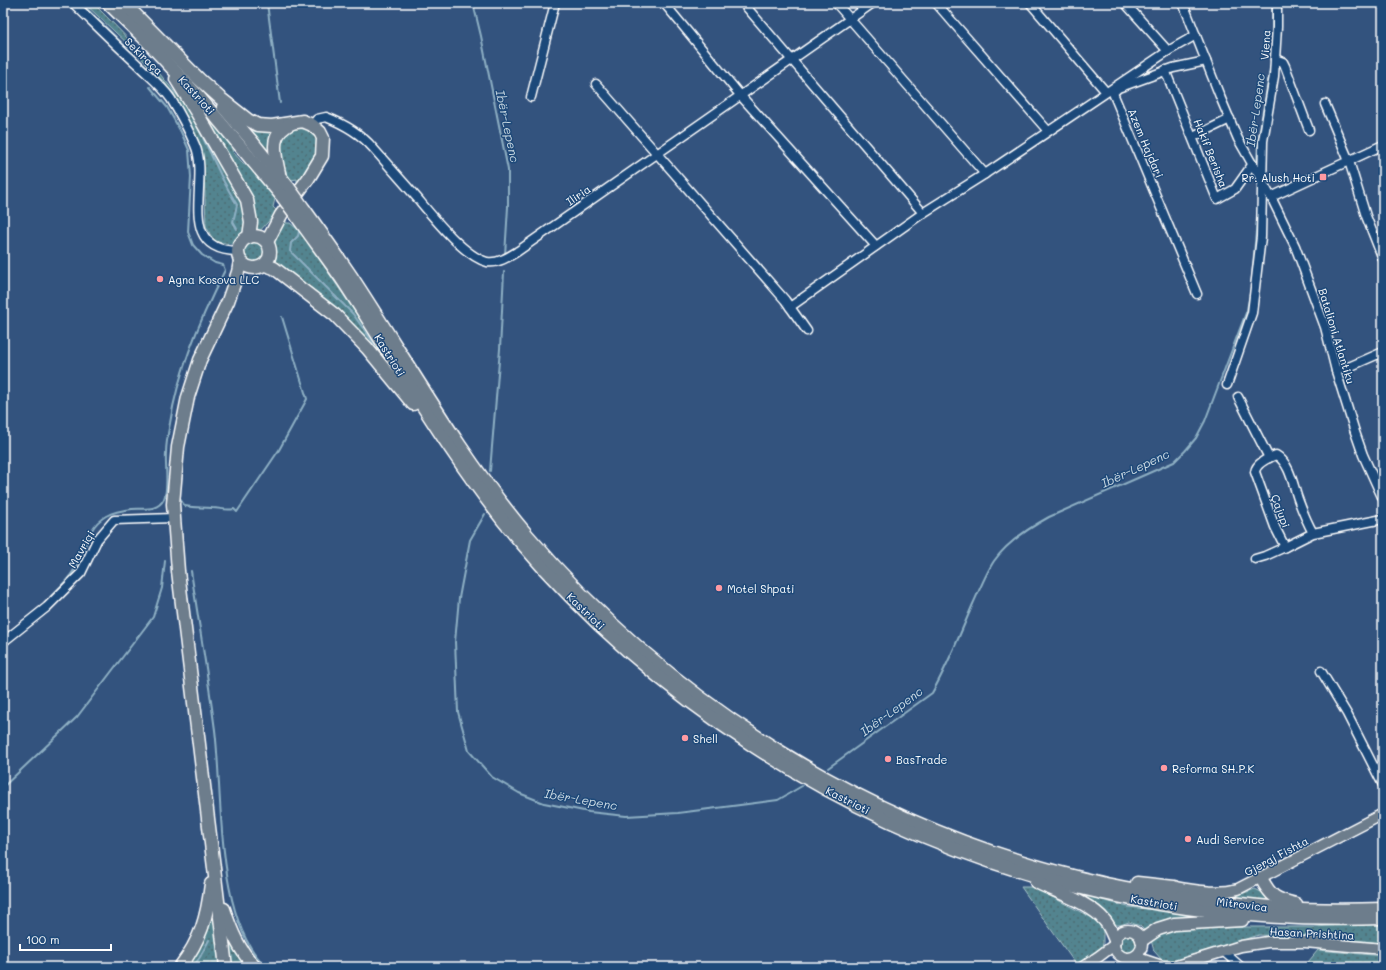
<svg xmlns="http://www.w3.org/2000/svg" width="1386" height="970" viewBox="0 0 1386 970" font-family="Mali,sans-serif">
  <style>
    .grass { fill: url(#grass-dots); stroke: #a8c2c7 }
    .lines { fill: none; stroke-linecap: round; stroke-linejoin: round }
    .stream { stroke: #8eb0c4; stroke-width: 2 }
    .minor-casing { stroke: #fff; stroke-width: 11 }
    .major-casing { stroke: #fff; stroke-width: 13 }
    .highway-casing { stroke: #fff; stroke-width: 15 }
    .minor { stroke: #1f4a7a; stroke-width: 8 }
    .major { stroke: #6d7d8c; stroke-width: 10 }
    .highway { stroke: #6d7d8c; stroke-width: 12 }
    .highway-bridge-casing { stroke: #fff; stroke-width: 15; stroke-linecap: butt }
    .highway-bridge { stroke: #6d7d8c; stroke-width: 12 }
    .poi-dot { fill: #ff9aa2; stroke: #1f4a7a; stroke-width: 1.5 }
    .labels { text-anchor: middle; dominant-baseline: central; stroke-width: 3; stroke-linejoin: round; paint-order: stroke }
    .street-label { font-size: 11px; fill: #fff; stroke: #1f4a7a }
    .poi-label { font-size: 11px; fill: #fff; stroke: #1f4a7a; text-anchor: start }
    .water-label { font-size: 12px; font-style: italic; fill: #d0dee6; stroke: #1f4a7a }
  </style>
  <defs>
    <pattern id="grass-dots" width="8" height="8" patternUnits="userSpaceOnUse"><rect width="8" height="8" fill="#52848f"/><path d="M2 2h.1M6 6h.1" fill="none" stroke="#4f6b71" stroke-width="1.8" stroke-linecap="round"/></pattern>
  </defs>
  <rect width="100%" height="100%" fill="#33537e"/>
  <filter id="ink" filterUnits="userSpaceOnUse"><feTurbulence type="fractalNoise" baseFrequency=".025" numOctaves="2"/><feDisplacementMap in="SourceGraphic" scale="8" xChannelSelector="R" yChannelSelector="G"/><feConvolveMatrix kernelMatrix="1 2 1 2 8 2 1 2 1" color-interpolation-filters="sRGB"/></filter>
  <g filter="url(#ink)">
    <!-- grass -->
    <g class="grass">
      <path d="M84,3H93C130,40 166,77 196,121C213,146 226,174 241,200L245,214V226L243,235L232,244L217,242L211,236L206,226L204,167L201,147L191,124L166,84L130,46Z"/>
      <polygon points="200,108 227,138 233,152 242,162 252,170 269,190 275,199 273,207 276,210 274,215 259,232 257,229 254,210"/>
      <polygon points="248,125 276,130 271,154 250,129"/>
      <path d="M297,128C310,129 323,139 317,153C313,163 304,174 297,183V179L291,180C284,170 277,150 282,138C284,132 292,130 297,128Z"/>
      <polygon points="286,218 286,223 290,223 302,233 318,257 371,336 392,375 274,260 274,250 272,241"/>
      <circle cx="254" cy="252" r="10"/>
      <polygon points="1021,887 1033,887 1096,920 1103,931 1103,944 1096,956 1077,966"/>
      <polygon points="1054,887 1128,907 1228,917 1172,921 1144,930 1140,926 1129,922 1120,925 1112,925"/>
      <polygon points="1255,889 1263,893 1275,904 1228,899"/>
      <polygon points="211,894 222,967 182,967"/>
      <polygon points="225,920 250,967 230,967"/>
      <polygon points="1383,923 1383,943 1330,938 1259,935 1227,945 1204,954 1179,961 1162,960 1154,951 1151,940 1160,932 1180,929 1246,927 1314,927"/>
      <circle cx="1128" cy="944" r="11"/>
      <polygon points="1318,950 1383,956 1383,967 1304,967"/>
    </g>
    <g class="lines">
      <!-- stream -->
      <g class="stream">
        <polyline points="81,3 174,94"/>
        <polyline points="267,3 280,103"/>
        <polyline points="473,3 481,36 508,170 508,207 505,255"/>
        <polyline points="1272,49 1272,3"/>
        <polyline points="195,121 224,182 237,205 233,222 237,229"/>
        <polyline points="1257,166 1258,141 1271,63"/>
        <polyline points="1258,180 1258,192"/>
        <polyline points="293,222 299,231 298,236 291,243 290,251 353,314 375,345"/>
        <polyline points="490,471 500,349 504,272"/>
        <path d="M180,492V499L185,506C195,508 202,507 212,508C220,508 226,511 234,509L237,512L279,450L307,399L282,317"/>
        <polyline points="485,514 470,540 459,598 455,642 458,712 469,751 492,777 519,793 544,803 589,812 626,816 678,813 778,800 802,786"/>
        <path d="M191,571C199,624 208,677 215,730C223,794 215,923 267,967"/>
        <path d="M50,597C58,589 68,580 74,570C86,553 85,528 106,516C113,512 123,510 132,509C144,508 157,512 164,499C169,487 165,466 166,453C166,443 168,433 170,423C178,373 202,315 225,270L223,265L215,263L202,255L193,245L188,232L191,177L189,150L181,132L167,107L150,87"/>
        <path d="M828,768L932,693C948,665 960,634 973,604C979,591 986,573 994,561C1007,542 1029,528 1049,517L1174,462L1185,451L1196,438L1205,421L1247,310L1251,288L1257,220"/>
        <polyline points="3,787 77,717 153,617 162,588 165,561"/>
        <polyline points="193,967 200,957 209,940"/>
      </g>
      <defs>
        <g id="minor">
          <path d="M73,3C94,23 115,44 137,64C148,75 162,86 171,99C179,112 189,131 195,145C211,181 174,250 237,251"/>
          <polyline points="664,3 740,95 876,246"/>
          <polyline points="743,3 923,213"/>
          <polyline points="836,3 985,174"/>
          <polyline points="936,3 1048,131"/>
          <polyline points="1030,3 1106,92"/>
          <polyline points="1125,3 1168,51"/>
          <polyline points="1183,3 1221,99 1238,139 1271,197 1295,246 1325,327 1336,371 1355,432 1363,455 1383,499"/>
          <polyline points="1275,59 1283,62 1285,66 1309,130"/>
          <polyline points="1165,70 1217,199 1235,189 1252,165"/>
          <polyline points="596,84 785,300 807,331"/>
          <polyline points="531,97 555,3"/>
          <polyline points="1325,104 1349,161 1366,216 1383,259"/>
          <path d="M312,125L317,119L326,117C344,124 361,134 373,148C388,165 403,182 418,199C433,217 464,256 487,262C498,264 510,256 518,251L873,3"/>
          <polyline points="1193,137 1230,119"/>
          <polyline points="1271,197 1383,145"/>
          <polyline points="1197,294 1113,93 1118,88 1173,68 1206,61"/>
          <polyline points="790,307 923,213 985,174 1168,51 1196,35"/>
          <polyline points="1336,371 1351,366 1383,352"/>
          <polyline points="1227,385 1252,313 1254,296 1261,237 1263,141 1274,76 1277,27 1277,3"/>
          <polyline points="1238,397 1269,458"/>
          <path d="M1313,533C1307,522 1302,510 1298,499C1293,485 1290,463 1276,455C1268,458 1256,463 1255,472L1275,527L1285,547L1313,533L1383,519"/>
          <polyline points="1255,559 1265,556 1285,547"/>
          <polyline points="3,642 47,607 81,573 97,540 114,520 173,518"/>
          <polyline points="1321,671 1347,714 1383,785"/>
          <polyline points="1223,951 1241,967"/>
        </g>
        <g id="major">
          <path d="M1174,887C1195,890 1217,895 1238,889L1383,814"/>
          <circle cx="1128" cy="944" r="14"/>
          <polyline points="1131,958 1144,960 1162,966 1176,966 1241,946 1268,942 1305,942 1383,949"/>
          <polyline points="1083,967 1098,957 1114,945"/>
        </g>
        <g id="highway">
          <polyline points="108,3 142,36 200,98 281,195"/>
          <polyline points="124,3 199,79 220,98 248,120 258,125 272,126 303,121 312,125 320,132 323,138 322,156 308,179 281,215 267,242"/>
          <polyline points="176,79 197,113 247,200 251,222 249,237"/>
          <polyline points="223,107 250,139 289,188"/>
          <path d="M279,173C275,153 268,134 292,123"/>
          <path d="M304,209C320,231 336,254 351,276C409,364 460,456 528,536C675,708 877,832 1098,882C1133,891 1169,895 1206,900C1230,903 1255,906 1280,908C1315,910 1349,910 1383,909"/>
          <path d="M296,215C312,238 329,260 344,282C401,369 451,459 518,539C653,699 841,821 1043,878C1153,909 1268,922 1383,918"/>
          <circle cx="254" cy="252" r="16"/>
          <polyline points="265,265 274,268 335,315 367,348 413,404"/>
          <path d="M1261,878C1271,897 1275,899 1296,904"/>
          <path d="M1036,882C1057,892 1091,903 1105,921C1110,927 1112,934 1115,940"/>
          <polyline points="1137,883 1174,887"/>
          <path d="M224,909C231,931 239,950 255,967"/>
          <polyline points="1142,940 1158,929 1174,924 1242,920"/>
          <path d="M180,967C201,939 207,918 211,884"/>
          <polyline points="226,967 178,571 173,504 178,447 188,397 200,360 228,301 238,272 240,261"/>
        </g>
      </defs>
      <!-- minor casing -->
      <use href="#minor" class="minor-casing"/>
      <!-- major casing -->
      <use href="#major" class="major-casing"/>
      <!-- highway casing -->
      <use href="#highway" class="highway-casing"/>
      <!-- minor -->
      <use href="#minor" class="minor"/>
      <!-- major -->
      <use href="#major" class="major"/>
      <!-- highway -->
      <use href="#highway" class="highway"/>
      <defs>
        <g id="highway-bridge">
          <polyline points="289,188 304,209"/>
          <polyline points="281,195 296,215"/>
        </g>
      </defs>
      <!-- highway-bridge casing -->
      <use href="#highway-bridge" class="highway-bridge-casing"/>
      <!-- highway-bridge -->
      <use href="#highway-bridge" class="highway-bridge"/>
    </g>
  </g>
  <!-- markers -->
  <g class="poi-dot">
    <rect x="1319" y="173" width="8" height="8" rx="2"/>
    <circle cx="160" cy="279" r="4"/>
    <circle cx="719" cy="588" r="4"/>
    <circle cx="685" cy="738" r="4"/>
    <circle cx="888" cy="759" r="4"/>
    <circle cx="1164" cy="768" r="4"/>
    <circle cx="1188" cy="839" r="4"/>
  </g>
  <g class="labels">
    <!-- street labels -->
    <g class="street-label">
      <text transform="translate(1265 45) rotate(-86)">Viena</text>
      <text transform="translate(144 56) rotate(44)">Sekiraça</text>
      <text transform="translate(197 95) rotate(48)">Kastrioti</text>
      <text transform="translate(1146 143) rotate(67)">Azem Hajdari</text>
      <text transform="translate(1211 153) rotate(68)">Hakif Berisha</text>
      <text transform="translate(578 195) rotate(-35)">Iliria</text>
      <text transform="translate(1337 336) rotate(73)">Batalioni Atlantiku</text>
      <text transform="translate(390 355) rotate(58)">Kastrioti</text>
      <text transform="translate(1281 511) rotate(70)">Çajupi</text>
      <text transform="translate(81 549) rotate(-60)">Mavriqi</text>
      <text transform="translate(586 611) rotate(44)">Kastrioti</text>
      <text transform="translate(848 800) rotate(27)">Kastrioti</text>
      <text transform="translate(1276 856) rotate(-28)">Gjergj Fishta</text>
      <text transform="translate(1154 902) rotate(10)">Kastrioti</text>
      <text transform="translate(1242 904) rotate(7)">Mitrovica</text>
      <text transform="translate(1312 933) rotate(3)">Hasan Prishtina</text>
    </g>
    <!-- poi labels -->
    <g class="poi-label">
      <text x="1315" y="177" text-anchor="end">Rr. Alush Hoti</text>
      <text x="168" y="279">Agna Kosova LLC</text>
      <text x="727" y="588">Motel Shpati</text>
      <text x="693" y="738">Shell</text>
      <text x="896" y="759">BasTrade</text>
      <text x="1172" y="768">Reforma SH.P.K</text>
      <text x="1196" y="839">Audi Service</text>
    </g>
    <!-- water labels -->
    <g class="water-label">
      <text transform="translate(1255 110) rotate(-82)">Ibër-Lepenc</text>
      <text transform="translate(508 126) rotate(78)">Ibër-Lepenc</text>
      <text transform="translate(1135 468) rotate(-25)">Ibër-Lepenc</text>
      <text transform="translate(891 711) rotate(-36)">Ibër-Lepenc</text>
      <text transform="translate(581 799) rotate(10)">Ibër-Lepenc</text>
    </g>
  </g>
  <!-- margin -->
  <rect width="1386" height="970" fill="none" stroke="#1f4a7a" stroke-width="16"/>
  <rect x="8" y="8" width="1370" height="954" fill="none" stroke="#fff" stroke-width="1.5" filter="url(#ink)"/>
  <!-- scale -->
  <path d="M20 944v6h91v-6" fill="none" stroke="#ffffff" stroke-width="2"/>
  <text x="26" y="944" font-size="12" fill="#ffffff" stroke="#1f4a7a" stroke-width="3" paint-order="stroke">100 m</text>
</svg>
